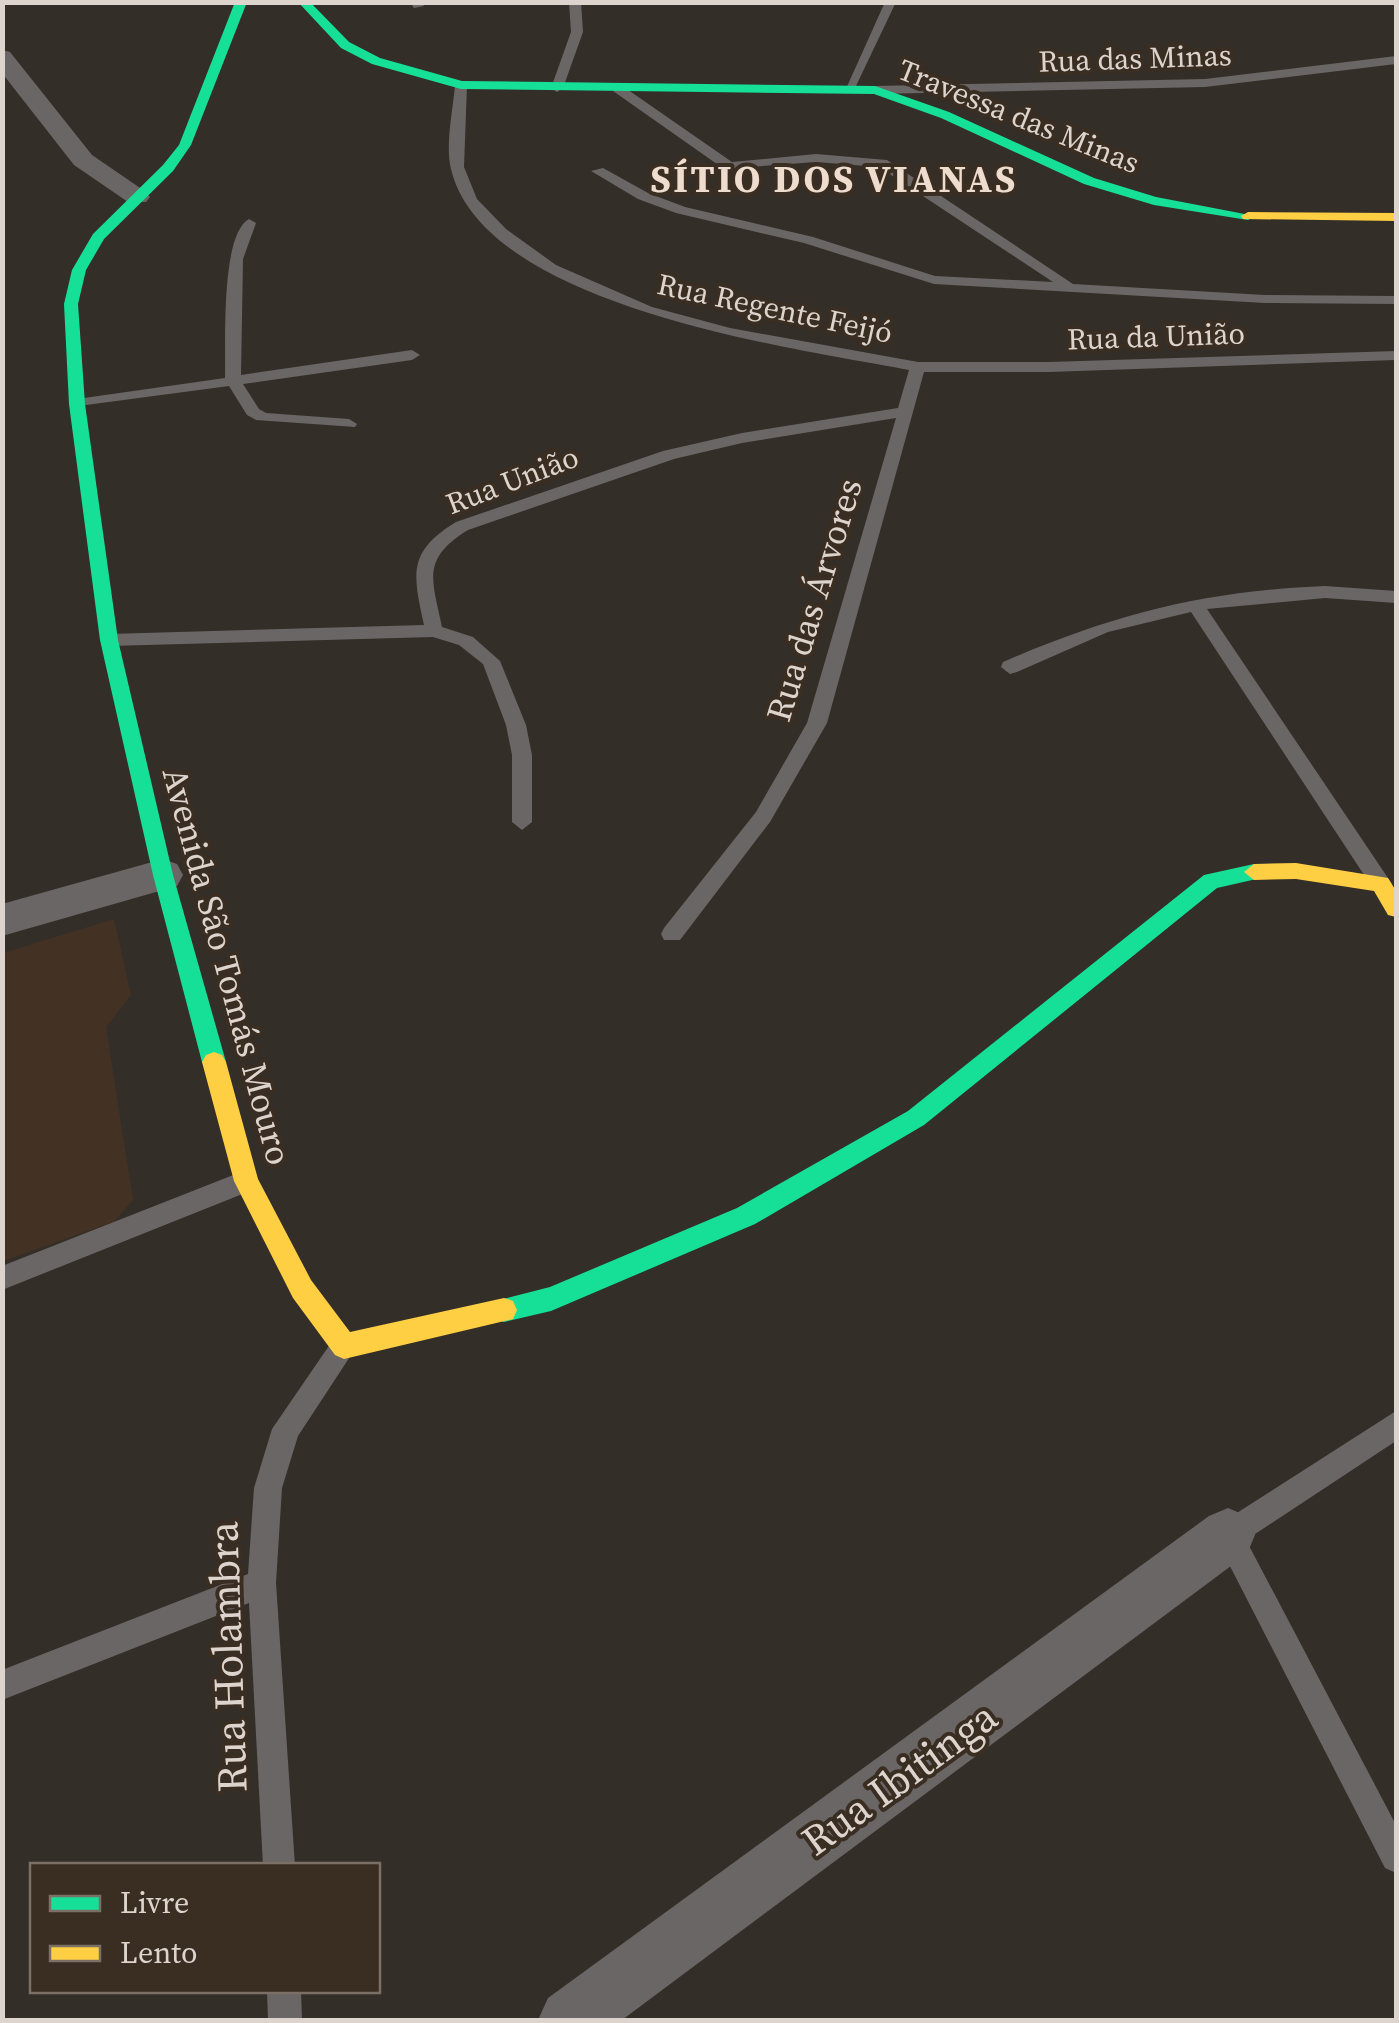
<svg xmlns="http://www.w3.org/2000/svg" width="1399" height="2023" viewBox="0 0 1399 2023" font-family="'Source Serif 4',serif">
  <style>
    .built { fill: #433224 }
    .lines { fill: none; stroke-linecap: round; stroke-linejoin: round }
    .lane { fill: #6a6665; fill-rule: evenodd }
    .street { fill: #6a6665; fill-rule: evenodd }
    .fast { fill: #16e098; fill-rule: evenodd }
    .slow { fill: #ffcf43; fill-rule: evenodd }
    .labels { text-anchor: middle; dominant-baseline: central; stroke-width: 8; stroke-linejoin: round; paint-order: stroke }
    .far-street-label { font-size: 30px; fill: #dcd4cd; stroke: #3a2d22 }
    .street-label { font-size: 35px; fill: #dcd4cd; stroke: #3a2d22 }
    .far-district-label { font-size: 38px; font-weight: bold; letter-spacing: 2.5px; fill: #eeddcf; stroke: #3a2d22 }
    .near-street-label { font-size: 42px; fill: #dcd4cd; stroke: #3a2d22 }
  </style>
  <rect width="100%" height="100%" fill="#342e28"/>
  <!-- built -->
  <polygon class="built" points="114,919 131,995 106,1027 133,1200 113,1222 3,1261 3,953"/>
  <g class="lines">
    <!-- lane -->
    <g class="lane">
      <polygon points="410,2 421,2 424,6 414,8"/>
      <polygon points="569,2 581,2 583,32 563,88 557,92 551,88 571,32"/>
      <polygon points="885,2 896,2 855,88 845,91"/>
      <polygon points="1396,56 1396,64 1205,87 875,94 869,90 875,86 1205,79"/>
      <path d="M461,81L467,85L464,167L477,199L506,229L556,265L652,307L730,328L918,362H1049L1396,351V360L1049,372H924L827,723L770,822L680,940H664L661,934L664,928L756,812L807,723L896,418L742,443L674,459L468,530C421,559 432,579 442,627L473,637L500,661L526,725L532,755V822L522,830L512,822V755L506,725L483,664L459,645L433,637L109,646L100,640L109,634L424,625C413,574 407,552 456,522L663,451L742,433L898,408L909,370C793,348 484,307 451,169C445,145 453,110 455,85Z"/>
      <polygon points="613,85 621,85 732,162 816,154 887,160 1073,284 1265,295 1396,296 1396,304 1265,303 934,284 804,243 676,213 638,199 591,171 603,168 648,193 685,207 813,237 935,276 1053,282 879,167 816,162 724,169 613,91"/>
      <path d="M249,219L256,223L243,259L241,375L412,350L420,355L412,360L243,384L259,409L266,413L349,419L357,424L355,427L256,420L247,415L229,386L71,407L69,404L77,399L225,378C226,345 220,235 249,219Z"/>
      <path d="M1325,586L1396,591V603L1325,598L1207,609L1388,878L1392,884L1388,890H1374L1191,612L1108,632L1017,672L1010,674L1001,667L1003,662C1114,614 1204,591 1325,586Z"/>
      <polygon points="246,1170 255,1173 258,1181 255,1189 2,1290 2,1266"/>
      <polygon points="344,1333 353,1337 357,1346 298,1436 282,1488 276,1583 295,1866 263,1866 249,1603 2,1700 2,1670 248,1574 254,1488 272,1429 335,1337"/>
      <polygon points="1396,1411 1396,1441 1246,1540 1396,1825 1396,1873 1385,1868 1214,1535 1218,1525"/>
      <polygon points="267,1990 301,1990 302,2020 268,2020"/>
    </g>
    <!-- street -->
    <g class="street">
      <polygon points="2,50 10,52 92,155 146,192 150,197 146,202 128,202 74,165 2,73"/>
      <polygon points="163,859 177,864 183,875 177,886 2,936 2,904"/>
      <polygon points="1228,1508 1247,1516 1255,1535 1247,1554 622,2020 538,2020 548,1998 1209,1516"/>
    </g>
    <!-- fast -->
    <g class="fast">
      <polygon points="235,2 247,2 191,145 173,171 104,239 86,270 78,304 85,404 118,640 173,875 226,1062 222,1069 214,1072 206,1069 202,1062 153,875 100,640 69,404 64,304 72,270 93,234 163,165 179,145"/>
      <polygon points="298,2 310,2 349,42 380,58 462,81 875,86 949,112 1094,178 1156,197 1255,216 1248,220 1154,205 1084,184 941,118 874,94 461,89 372,64 341,48"/>
      <polygon points="1254,864 1261,866 1264,872 1261,878 1217,888 924,1125 755,1224 551,1311 504,1322 495,1319 491,1310 495,1301 550,1287 737,1208 908,1111 1204,875"/>
    </g>
    <!-- slow -->
    <g class="slow">
      <polygon points="1248,212 1396,213 1396,221 1243,219 1241,216"/>
      <polygon points="1296,863 1388,878 1396,891 1396,917 1388,915 1374,891 1296,879 1254,880 1244,872 1254,864"/>
      <polygon points="214,1052 222,1055 226,1062 258,1179 311,1280 350,1332 504,1298 513,1301 517,1310 513,1319 344,1359 335,1355 293,1298 234,1181 202,1062 206,1055"/>
    </g>
  </g>
  <g class="labels">
    <!-- far-street labels -->
    <g class="far-street-label">
      <text transform="translate(1135 58) rotate(-2)">Rua das Minas</text>
      <text transform="translate(1019 116) rotate(22)">Travessa das Minas</text>
      <text transform="translate(775 308) rotate(12)">Rua Regente Feijó</text>
      <text transform="translate(1156 336) rotate(-2)">Rua da União</text>
      <text transform="translate(512 480) rotate(-21)">Rua União</text>
    </g>
    <!-- street labels -->
    <g class="street-label">
      <text transform="translate(814 600) rotate(-73)">Rua das Árvores</text>
      <text transform="translate(227 966) rotate(75)">Avenida São Tomás Mouro</text>
    </g>
    <!-- far-district labels -->
    <g class="far-district-label">
      <text x="834" y="179">SÍTIO DOS VIANAS</text>
    </g>
    <!-- near-street labels -->
    <g class="near-street-label">
      <text transform="translate(227 1657) rotate(-92)">Rua Holambra</text>
      <text transform="translate(899 1778) rotate(-36)">Rua Ibitinga</text>
    </g>
  </g>
  <!-- border -->
  <rect width="1399" height="2023" fill="none" stroke="#dcd4cd" stroke-width="10"/>
  <!-- legend -->
  <rect x="30" y="1863" width="350" height="130" fill="#3a2d22" stroke="#7b7066" stroke-width="2.5"/>
  <rect x="50" y="1896" width="50" height="15" fill="#16e098" stroke="#7b7066" stroke-width="2.5"/>
  <text x="120" y="1913" font-size="30" fill="#dcd4cd">Livre</text>
  <rect x="50" y="1946" width="50" height="15" fill="#ffcf43" stroke="#7b7066" stroke-width="2.5"/>
  <text x="120" y="1963" font-size="30" fill="#dcd4cd">Lento</text>
</svg>
